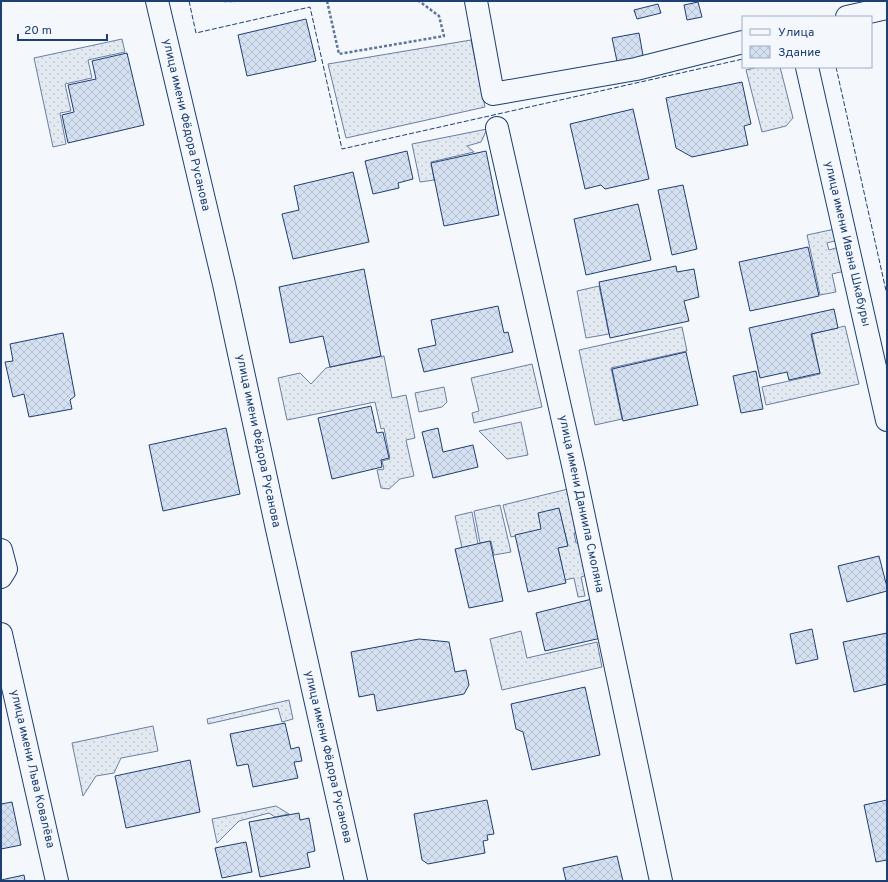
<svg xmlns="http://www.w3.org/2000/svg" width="888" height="882" viewBox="0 0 888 882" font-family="Overpass,sans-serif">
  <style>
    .grass { fill: url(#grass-dots); stroke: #687fa3 }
    .building { fill: url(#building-cross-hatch); stroke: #1d3f73 }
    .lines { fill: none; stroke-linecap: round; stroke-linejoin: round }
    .street-casing { stroke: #1d3f73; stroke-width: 24 }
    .path { stroke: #5e769c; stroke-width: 2.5; stroke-dasharray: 3 2; stroke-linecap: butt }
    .street { stroke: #f4f7fb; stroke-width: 22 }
    .fence { stroke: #1d3f73; stroke-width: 1; stroke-dasharray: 5 2; stroke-linecap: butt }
    .labels { text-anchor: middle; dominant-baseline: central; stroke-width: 3; stroke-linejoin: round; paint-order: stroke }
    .street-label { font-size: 12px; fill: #1d3f73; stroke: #f4f7fb }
  </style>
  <defs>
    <pattern id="grass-dots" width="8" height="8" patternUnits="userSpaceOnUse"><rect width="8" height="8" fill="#e3e9f0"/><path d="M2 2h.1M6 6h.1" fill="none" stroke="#c2c9d1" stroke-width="1.8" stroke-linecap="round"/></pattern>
    <pattern id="building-cross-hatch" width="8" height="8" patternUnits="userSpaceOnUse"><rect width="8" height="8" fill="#d5e0f0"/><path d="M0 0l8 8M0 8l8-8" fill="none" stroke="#b6c1d1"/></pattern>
  </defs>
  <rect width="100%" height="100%" fill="#f4f7fb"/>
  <!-- grass -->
  <g class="grass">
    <polygon points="122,39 125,52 88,60 92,78 65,84 71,111 60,113 66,144 53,147 34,58"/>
    <polygon points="471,40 485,107 346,138 328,64"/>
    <polygon points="758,67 780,67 793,118 786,126 762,132 746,70"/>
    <polygon points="487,129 481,142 467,146 474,152 431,162 434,180 420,182 412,144"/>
    <polygon points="835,229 838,240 827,243 829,250 839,247 845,271 832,274 836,292 820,295 807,235"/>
    <polygon points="599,286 609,334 586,338 577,291"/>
    <polygon points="845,326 859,384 766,405 762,387 820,374 812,334"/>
    <polygon points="682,327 687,351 611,368 622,419 595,425 579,350"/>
    <polygon points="384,356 392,398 406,395 415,438 406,440 414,476 400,479 389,489 381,488 377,470 384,469 382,461 390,459 384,428 381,429 375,402 287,420 278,378 300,373 311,384 326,368"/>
    <polygon points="532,364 542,407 474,423 472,413 479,411 471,378"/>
    <polygon points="444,387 447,402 442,407 419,412 415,393"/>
    <polygon points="521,422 528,455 507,459 479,431"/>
    <polygon points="572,488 582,531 574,533 576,543 585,542 593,573 581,577 585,596 578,597 574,578 565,580 558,548 568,545 559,510 543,530 511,537 503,505"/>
    <polygon points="500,505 511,552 494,555 491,541 480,543 474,511"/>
    <polygon points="472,512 478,544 462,548 455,516"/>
    <polygon points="521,631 527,658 597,642 602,667 502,690 490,639"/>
    <polygon points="289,700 293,719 282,722 278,708 208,724 207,719"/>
    <polygon points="153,726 158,751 121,758 114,773 96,776 83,796 72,743"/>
    <polygon points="276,806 289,814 275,817 269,813 239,821 217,843 212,819"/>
  </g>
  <!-- building -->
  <g class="building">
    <polygon points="698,2 702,17 687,20 684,5"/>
    <polygon points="658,4 661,13 637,19 634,10"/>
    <polygon points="306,19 316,61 247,76 238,35"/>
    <polygon points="639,33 644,61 618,66 612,38"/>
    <polygon points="127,53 144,125 68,143 62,115 74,112 68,85 96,79 92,61"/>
    <polygon points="742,82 751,124 744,126 748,145 692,157 676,148 666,98"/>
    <polygon points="633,109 649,179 605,189 601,185 585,189 570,124"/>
    <polygon points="407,151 413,179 398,183 399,188 373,194 365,161"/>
    <polygon points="486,151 499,215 444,226 431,163"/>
    <polygon points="353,172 369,242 293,259 282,214 299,210 294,186"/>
    <polygon points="683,185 697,249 672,255 658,190"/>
    <polygon points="638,204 651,260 586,275 574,219"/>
    <polygon points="808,247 819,296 750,311 739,262"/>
    <polygon points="676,266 677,272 694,269 699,297 684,301 689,321 610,338 599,282"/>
    <polygon points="364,269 381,356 330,367 323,336 290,343 279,287"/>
    <polygon points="498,306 504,333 508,332 513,352 424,372 418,349 436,345 431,320"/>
    <polygon points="834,309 838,328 811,334 820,373 789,380 787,372 760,378 749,328"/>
    <polygon points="63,333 75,396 70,400 72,409 29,417 24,394 13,397 5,362 13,361 10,344"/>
    <polygon points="686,352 698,405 623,421 612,369"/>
    <polygon points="756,371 763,409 741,413 733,376"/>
    <polygon points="371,406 377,433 383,432 389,458 381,460 382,467 332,479 318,418"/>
    <polygon points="226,428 240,494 163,511 149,445"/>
    <polygon points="438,428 443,452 473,445 478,467 433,478 422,432"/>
    <polygon points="559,508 568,546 558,548 566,583 528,592 515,535 541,529 538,513"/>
    <polygon points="490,541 503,601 469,608 455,549"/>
    <polygon points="879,556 887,587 887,591 847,602 838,566"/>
    <polygon points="592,599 601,638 545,651 536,613"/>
    <polygon points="812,629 818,659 796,664 790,634"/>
    <polygon points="887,633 887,684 854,692 843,642"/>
    <polygon points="419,639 449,642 455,672 466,670 469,685 464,694 377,711 374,694 359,697 351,652"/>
    <polygon points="585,687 600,755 532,770 523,732 516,729 511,704"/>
    <polygon points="285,723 291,749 299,747 302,761 294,762 298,778 253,787 248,764 237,766 230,734"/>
    <polygon points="190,760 200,812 126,828 115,776"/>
    <polygon points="487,800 494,834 487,835 488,840 483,841 485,853 428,864 422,860 414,814"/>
    <polygon points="887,800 887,860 876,862 864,805"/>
    <polygon points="12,802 21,845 1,849 1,804"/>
    <polygon points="299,813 300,820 309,818 315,851 307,853 310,867 260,877 249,822"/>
    <polygon points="246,842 252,872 222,878 215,848"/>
    <polygon points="617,856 623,881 566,881 563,868"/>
    <polygon points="24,875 25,881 1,881 1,880"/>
  </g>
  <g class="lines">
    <defs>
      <g id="street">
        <polyline points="157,1 224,284 277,529 356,881"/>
        <polyline points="476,1 493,94 636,69 743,42"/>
        <polyline points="847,17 887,8"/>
        <polyline points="807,67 887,420"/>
        <polyline points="497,128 573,465 661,881"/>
        <polyline points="1,550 6,569 1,577"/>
        <polyline points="1,634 57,881"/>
      </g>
    </defs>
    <!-- street casing -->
    <use href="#street" class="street-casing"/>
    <!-- path -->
    <g class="path">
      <polyline points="224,1 235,1"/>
      <polyline points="327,1 339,54 444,36 439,16 419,1"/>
    </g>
    <!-- street -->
    <use href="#street" class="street"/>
    <!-- fence -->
    <g class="fence">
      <polyline points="189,1 196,33 310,7 342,149 743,59"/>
      <polyline points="836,67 887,295"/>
    </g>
  </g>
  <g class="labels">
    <!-- street labels -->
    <g class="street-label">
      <text transform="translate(186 125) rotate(77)">улица имени Фёдора Русанова</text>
      <text transform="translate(847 244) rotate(77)">улица имени Ивана Шкабуры</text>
      <text transform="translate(258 441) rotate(78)">улица имени Фёдора Русанова</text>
      <text transform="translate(581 504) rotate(78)">улица имени Даниила Смоляна</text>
      <text transform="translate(328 757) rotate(77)">улица имени Фёдора Русанова</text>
      <text transform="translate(32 769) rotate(77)">улица имени Льва Ковалёва</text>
    </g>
  </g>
  <!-- border -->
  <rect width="888" height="882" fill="none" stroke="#1d3f73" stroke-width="4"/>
  <!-- legend -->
  <rect x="742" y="16" width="130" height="52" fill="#f4f7fb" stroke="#9eadc5"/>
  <rect x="750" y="29" width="20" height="6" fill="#f4f7fb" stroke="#9eadc5"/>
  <text x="778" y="36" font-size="12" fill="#1d3f73">Улица</text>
  <rect x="750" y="46" width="20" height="12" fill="url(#building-cross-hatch)" stroke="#9eadc5"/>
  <text x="778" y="56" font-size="12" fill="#1d3f73">Здание</text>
  <!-- scale -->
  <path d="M18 34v6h89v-6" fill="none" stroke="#1d3f73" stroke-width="2"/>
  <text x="24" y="34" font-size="12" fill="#1d3f73" stroke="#f4f7fb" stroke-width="3" paint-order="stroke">20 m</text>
</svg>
